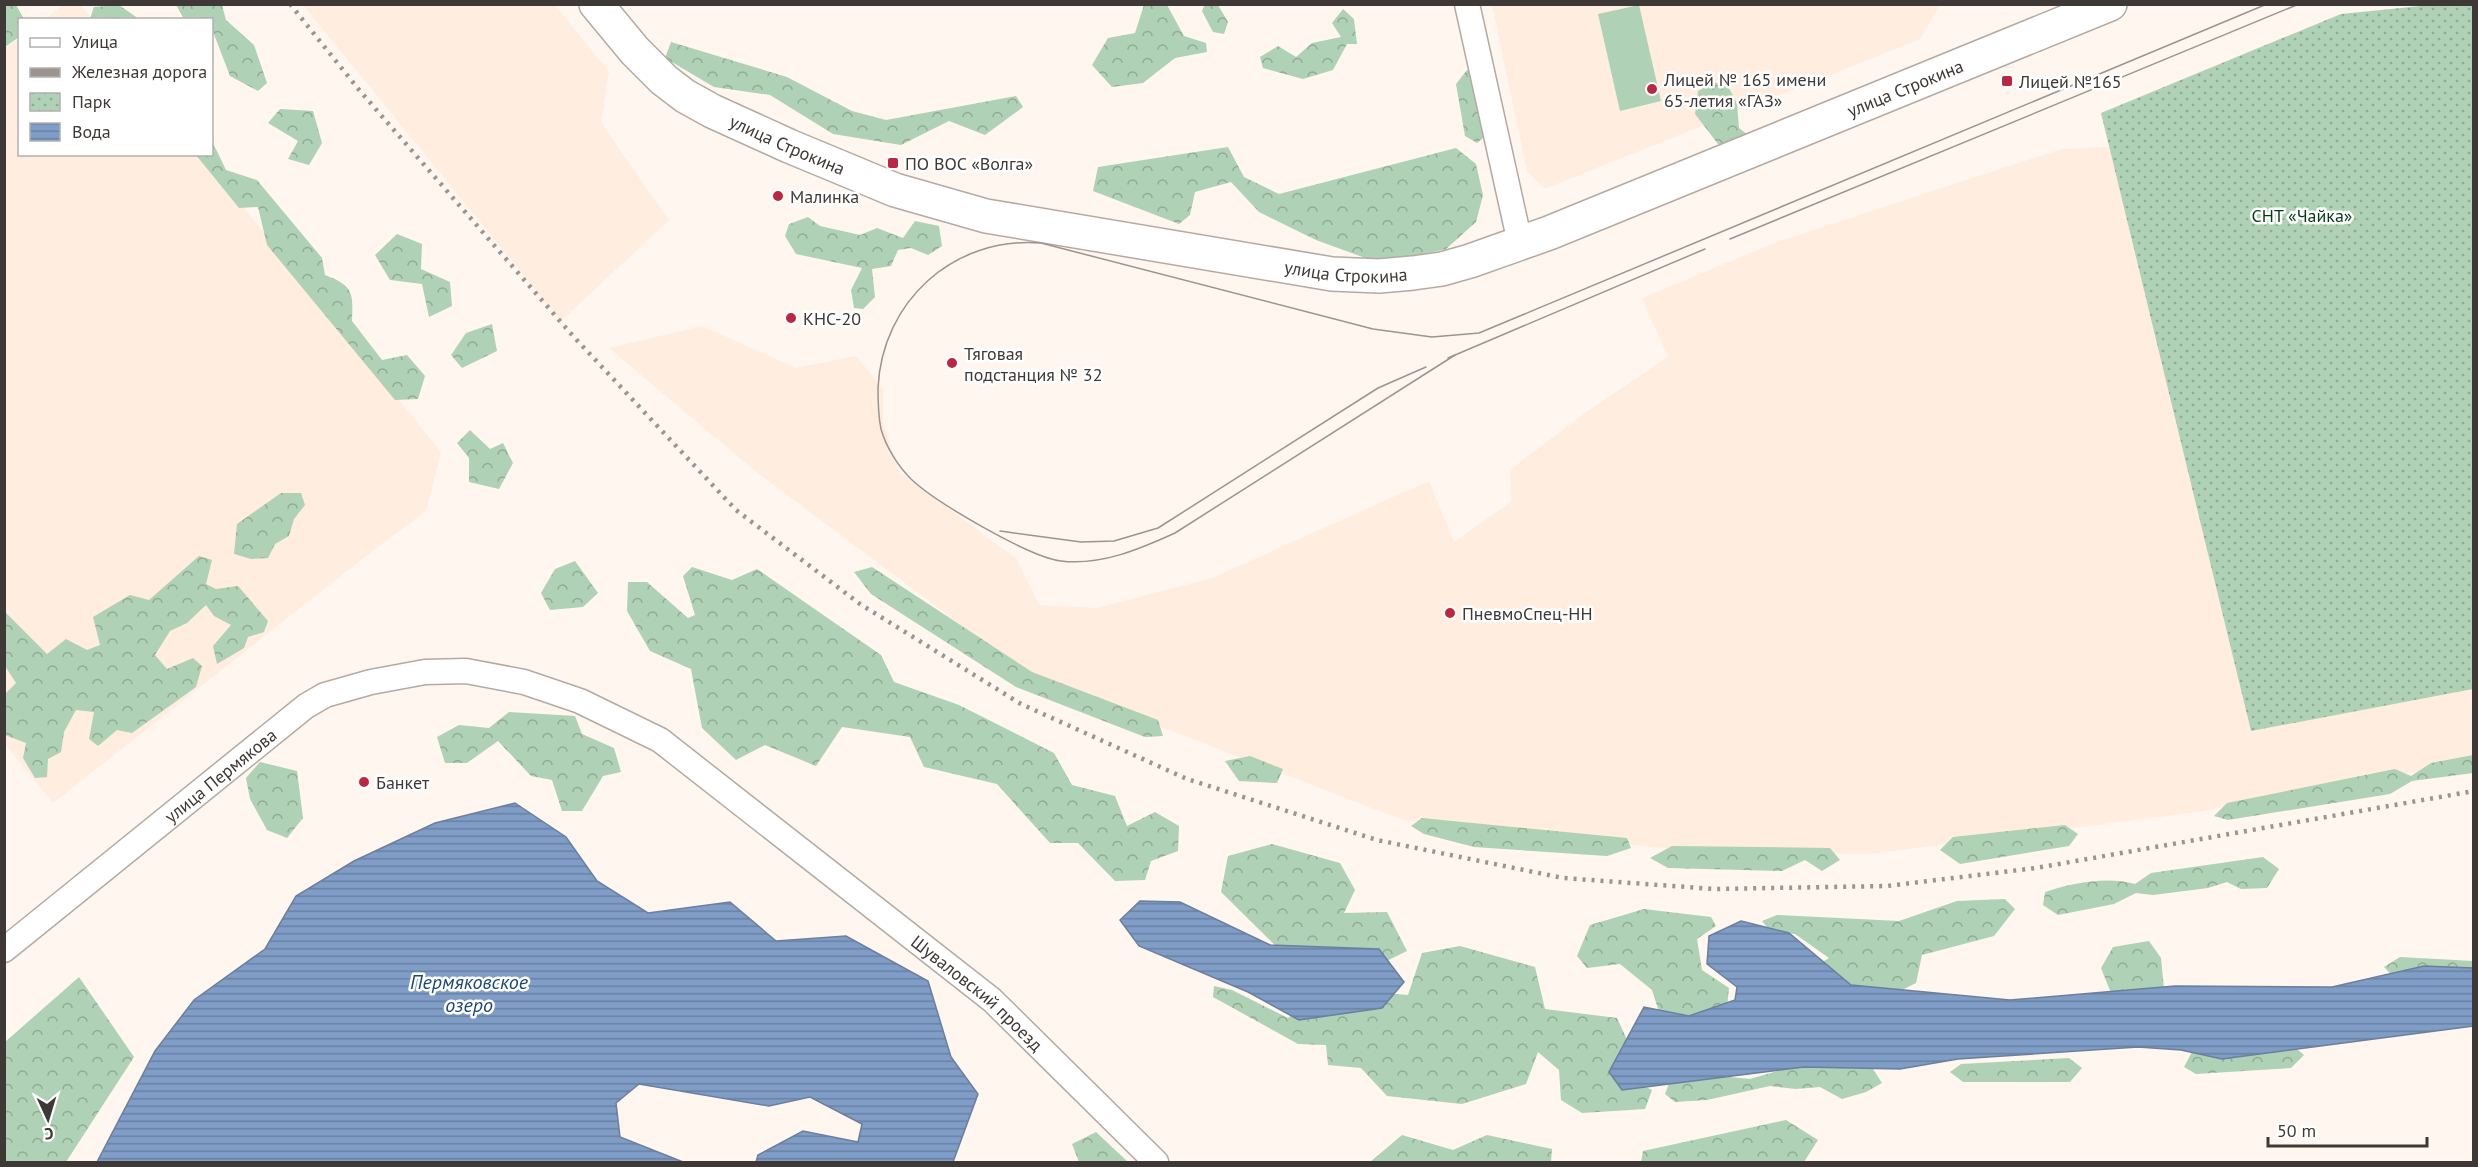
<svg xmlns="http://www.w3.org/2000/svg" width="2478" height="1167" viewBox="0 0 2478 1167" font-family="'PT Sans',sans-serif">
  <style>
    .built { fill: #ffeddf }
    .forest { fill: url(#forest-crowns) }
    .park { fill: url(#park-dots) }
    .pitch { fill: #afd1b5 }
    .water { fill: url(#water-rules); stroke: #6c7f9c; stroke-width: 1.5 }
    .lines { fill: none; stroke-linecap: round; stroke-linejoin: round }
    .street-casing { stroke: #b5aaa2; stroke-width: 27 }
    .secondary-casing { stroke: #b5aaa2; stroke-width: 36 }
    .street { stroke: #fff; stroke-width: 24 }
    .secondary { stroke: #fff; stroke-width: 33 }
    .tram { stroke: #9b948f; stroke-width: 1.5 }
    .rail { stroke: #9b948f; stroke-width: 4.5; stroke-dasharray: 3 6; stroke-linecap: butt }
    .poi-dot { fill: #b92742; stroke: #fff; stroke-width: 2 }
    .labels { text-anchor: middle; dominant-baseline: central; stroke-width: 5; stroke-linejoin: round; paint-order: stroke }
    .poi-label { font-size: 18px; fill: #3e3936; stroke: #fff; text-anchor: start }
    .street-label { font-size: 18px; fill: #3e3936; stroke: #fff }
    .park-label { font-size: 18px; fill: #033a18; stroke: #fff }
    .water-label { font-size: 20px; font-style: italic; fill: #1f457a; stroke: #fff }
  </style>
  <defs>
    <pattern id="forest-crowns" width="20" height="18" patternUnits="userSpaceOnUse" patternTransform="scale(1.5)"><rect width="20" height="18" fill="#afd1b5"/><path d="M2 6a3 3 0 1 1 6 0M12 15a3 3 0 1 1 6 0" fill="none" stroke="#90ab94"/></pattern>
    <pattern id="park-dots" width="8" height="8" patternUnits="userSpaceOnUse" patternTransform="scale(1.5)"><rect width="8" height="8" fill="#afd1b5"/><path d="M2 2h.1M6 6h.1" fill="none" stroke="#90ab94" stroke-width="1.8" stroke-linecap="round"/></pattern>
    <pattern id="water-rules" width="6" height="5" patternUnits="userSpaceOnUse" patternTransform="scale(1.5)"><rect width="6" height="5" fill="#7f9dc7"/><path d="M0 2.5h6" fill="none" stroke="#6981a2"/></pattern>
  </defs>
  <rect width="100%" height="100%" fill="#fff6ef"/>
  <!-- built -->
  <g class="built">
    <polygon points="64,4 80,5 92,19 44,20"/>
    <polygon points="303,5 555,5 609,72 601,123 669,220 561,321"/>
    <polygon points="1492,5 1939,4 1940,5 1920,39 1544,189 1527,171"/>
    <polygon points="19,38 20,154 201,155 441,452 426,511 371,552 53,803 5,744 4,49"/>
    <polygon points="2109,147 2251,731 2473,689 2473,761 2198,812 1869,854 1720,854 1403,820 1029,676 754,470 609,348 702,326 796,368 856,356 883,389 883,423 900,473 1017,559 1039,605 1097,608 1212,578 1429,481 1454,542 1511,502 1510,470 1585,413 1668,357 1642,298 1777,242 1957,183 2062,149"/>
  </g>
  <!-- forest -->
  <g class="forest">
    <polygon points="5,4 16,5 24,19 20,20 19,37 5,47"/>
    <polygon points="119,5 139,19 90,19 94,7"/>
    <polygon points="176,5 222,5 226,20 254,45 267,83 258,91 230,76 212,29 212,20 184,19"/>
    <polygon points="1144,5 1167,5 1184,36 1206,43 1207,52 1175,58 1143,83 1112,87 1092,65 1108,38 1135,33"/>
    <polygon points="1205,5 1218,5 1228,22 1224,34 1213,32 1202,11"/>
    <polygon points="1343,9 1354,19 1357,44 1347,44 1333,70 1303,79 1263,68 1260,57 1278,46 1296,57 1312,43 1341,37 1332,23"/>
    <polygon points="671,42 787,77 852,111 886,120 1016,96 1023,107 985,135 949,121 901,145 833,134 770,95 714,87 665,58"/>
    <polygon points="1467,70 1477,76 1488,134 1477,143 1465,136 1456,84"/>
    <polygon points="1714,82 1729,88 1737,104 1739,128 1748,135 1742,142 1718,144 1695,114 1698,91"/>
    <polygon points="280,109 313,111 322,143 309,165 288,159 298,141 268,123"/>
    <path d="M212,141L226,170L257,180L322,258L325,275C354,286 353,293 352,321L382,360L407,355L425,376L418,399L395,400L267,245L258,207L239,208L196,155L212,154Z"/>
    <polygon points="1228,147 1244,177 1279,194 1456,148 1476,164 1483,195 1476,222 1446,249 1409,258 1368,259 1316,240 1259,212 1231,182 1195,192 1190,215 1179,224 1093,191 1098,167"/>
    <polygon points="808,217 820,226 860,235 877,228 903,238 915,221 939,226 942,246 928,255 911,248 898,250 891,266 872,269 875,297 863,309 854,308 851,290 862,268 796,254 785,236 789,224"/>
    <polygon points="397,234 422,244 421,269 450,282 452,306 429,317 422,284 390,280 375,255"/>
    <polygon points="492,324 497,351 462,368 451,355 466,333"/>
    <polygon points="470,430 490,449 503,443 513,463 499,489 469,482 469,458 457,443"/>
    <polygon points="281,493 301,493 305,505 294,519 289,536 275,544 268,558 251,559 234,554 237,524"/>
    <polygon points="199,556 212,560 206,584 216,589 238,586 268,621 264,632 248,637 244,648 217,664 213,646 231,625 214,616 206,605 187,623 170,631 155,655 167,669 193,658 202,666 196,687 132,733 117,730 98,746 89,739 94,712 76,710 64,732 61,752 48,759 47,777 35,778 23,758 26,743 5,735 5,694 16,683 5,666 5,612 47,654 66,639 87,650 100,645 93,617 130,595 149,600"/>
    <polygon points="575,561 598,593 583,607 550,610 541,593 555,569"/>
    <polygon points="692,567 732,580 757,569 881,655 894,682 959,705 1054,753 1072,785 1115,796 1127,826 1155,812 1179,826 1178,851 1151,861 1145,880 1115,881 1078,843 1050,843 997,784 924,767 910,737 842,727 816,766 765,745 736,760 702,728 691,669 650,651 627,611 628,582 647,582 688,618 695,615 683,576"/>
    <polygon points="872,567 1032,672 1158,720 1163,736 1145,737 1016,687 871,594 854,572"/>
    <polygon points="509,712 575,716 582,734 614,748 621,772 603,776 582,811 562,811 552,780 531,776 498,741 467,763 445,763 437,737 459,725 489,728"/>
    <polygon points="2473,755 2473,773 2412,781 2390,794 2228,820 2214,816 2227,803 2395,769 2411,776 2431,763"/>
    <polygon points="1250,756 1283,769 1277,783 1239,781 1225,761"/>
    <polygon points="260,762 297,771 303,818 287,838 267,830 250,799 246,778"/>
    <polygon points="1422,818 1627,838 1631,848 1607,856 1474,847 1424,834 1411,826"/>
    <polygon points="2065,825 2078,834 2069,846 1960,864 1940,850 1953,837"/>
    <polygon points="1272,844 1340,863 1355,890 1344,913 1387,912 1407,951 1362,973 1291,961 1221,892 1228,856"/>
    <polygon points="1672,846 1830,848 1840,860 1822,871 1805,860 1782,871 1668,868 1650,858"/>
    <path d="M2263,857L2279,869L2267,888L2241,889L2227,882L2208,888L2153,895L2136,893L2114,904L2058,915L2043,905L2045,892C2072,883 2107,876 2135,884L2151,873Z"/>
    <polygon points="2005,899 2015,909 1994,936 1922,955 1916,983 1888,997 1824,995 1811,969 1829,958 1795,934 1771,932 1762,921 1777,915 1899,921 1957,901"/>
    <polygon points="1644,909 1711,917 1716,926 1697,939 1702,970 1729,988 1727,1007 1694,1020 1660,1015 1652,990 1620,964 1587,968 1577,956 1590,925"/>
    <polygon points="2149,941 2161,958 2164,989 2111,993 2101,968 2113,947"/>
    <polygon points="1460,946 1535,967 1545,1009 1617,1018 1630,1046 1622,1075 1652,1090 1645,1109 1582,1113 1561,1100 1559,1070 1538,1052 1526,1084 1462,1104 1387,1096 1361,1068 1328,1065 1326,1045 1298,1044 1213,997 1214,986 1232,990 1288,1018 1327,988 1408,995 1422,953"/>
    <polygon points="2400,957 2473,961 2473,981 2398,982 2384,967"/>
    <polygon points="79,977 134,1057 66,1162 5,1162 5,1042"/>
    <polygon points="2292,1045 2304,1055 2291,1068 2196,1074 2184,1067 2193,1050"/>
    <polygon points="2069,1058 2082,1068 2070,1082 1963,1082 1950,1072 1961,1064"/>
    <polygon points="1794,1066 1873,1069 1882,1083 1866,1092 1842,1099 1820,1087 1796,1089 1770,1086 1707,1100 1675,1102 1665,1094 1671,1078 1699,1074 1750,1079"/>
    <polygon points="1786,1120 1818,1140 1804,1162 1641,1162 1643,1151"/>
    <polygon points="1096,1132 1128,1162 1079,1162 1072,1144"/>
    <polygon points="1402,1135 1453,1150 1487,1135 1552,1149 1551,1162 1370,1162"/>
  </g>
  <!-- park -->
  <polygon class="park" points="2441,4 2474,5 2473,689 2251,731 2101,113 2341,14"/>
  <!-- pitch -->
  <polygon class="pitch" points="1639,5 1661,101 1620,111 1598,14"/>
  <!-- water -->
  <g class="water">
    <polygon points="515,803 566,837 597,881 648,913 730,902 776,941 846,936 928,981 951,1057 978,1094 953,1162 756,1162 758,1155 803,1131 858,1142 862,1124 810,1097 769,1106 639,1084 616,1103 620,1137 683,1162 97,1162 155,1051 194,1000 265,949 296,896 354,861 435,823"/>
    <polygon points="1140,901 1180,902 1270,945 1379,949 1404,982 1382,1008 1299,1020 1248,992 1139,946 1120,920"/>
    <polygon points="1741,921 1789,933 1851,985 2010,1000 2175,986 2332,987 2424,966 2473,968 2473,1026 2222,1059 2181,1050 2138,1047 1958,1059 1900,1069 1804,1067 1622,1090 1609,1072 1644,1007 1689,1016 1735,1000 1737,987 1707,964 1709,936"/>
  </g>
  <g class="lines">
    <defs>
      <g id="street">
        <polyline points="1467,4 1520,243"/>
        <path id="s1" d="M4,950L306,706L325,695L371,682L425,672L466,671L524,682L580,701L660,740L992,1000L1156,1162"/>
      </g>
      <g id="secondary">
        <path id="s2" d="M596,4L635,51L664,80L685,96L712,111L789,146L895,190L986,216L1332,274L1379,276L1413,273L1442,269L1470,261L1549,233L2110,4"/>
      </g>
    </defs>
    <!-- street casing -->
    <use href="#street" class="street-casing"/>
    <!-- secondary casing -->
    <use href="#secondary" class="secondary-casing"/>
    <!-- street -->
    <use href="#street" class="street"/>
    <!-- secondary -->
    <use href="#secondary" class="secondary"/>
    <!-- tram -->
    <g class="tram">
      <polyline points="1730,239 2299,4"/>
      <path d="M1455,355L1175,533C1140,549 1100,566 1061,561C1029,557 935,502 911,479C898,466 886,447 881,429C878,415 878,402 878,388C882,301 954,236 1041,243L1373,329L1432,337L1479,333L2267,4"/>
      <polyline points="1448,358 1705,249"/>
      <polyline points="1000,531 1081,542 1114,541 1158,528 1378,388 1426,367"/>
    </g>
    <!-- rail -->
    <polyline class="rail" points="290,4 360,91 573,336 736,510 860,604 1021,704 1187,779 1377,840 1563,878 1714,889 1887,886 2036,868 2474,791"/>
  </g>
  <!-- markers -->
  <g class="poi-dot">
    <rect x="2001" y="75" width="12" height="12" rx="3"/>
    <circle cx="1652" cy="89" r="6"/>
    <rect x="887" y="157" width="12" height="12" rx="3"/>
    <circle cx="778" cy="196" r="6"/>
    <circle cx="791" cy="318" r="6"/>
    <circle cx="952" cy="363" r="6"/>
    <circle cx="1450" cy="613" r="6"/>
    <circle cx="364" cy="782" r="6"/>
  </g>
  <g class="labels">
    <!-- poi labels -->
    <g class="poi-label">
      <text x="1664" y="79">Лицей № 165 имени<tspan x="1664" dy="21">65-летия «ГАЗ»</tspan></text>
      <text x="2019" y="81">Лицей №165</text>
      <text x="905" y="163">ПО ВОС «Волга»</text>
      <text x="790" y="196">Малинка</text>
      <text x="803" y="318">КНС-20</text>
      <text x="964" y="353">Тяговая<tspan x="964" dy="21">подстанция № 32</tspan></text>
      <text x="1462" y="613">ПневмоСпец-НН</text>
      <text x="376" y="782">Банкет</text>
    </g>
    <!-- street labels -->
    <g class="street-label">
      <text stroke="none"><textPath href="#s2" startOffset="1412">улица Строкина</textPath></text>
      <text stroke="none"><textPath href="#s2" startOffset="242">улица Строкина</textPath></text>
      <text stroke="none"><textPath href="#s2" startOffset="818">улица Строкина</textPath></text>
      <text stroke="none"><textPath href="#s1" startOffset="278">улица Пермякова</textPath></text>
      <text stroke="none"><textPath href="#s1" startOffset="1167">Шуваловский проезд</textPath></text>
    </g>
    <!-- park labels -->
    <g class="park-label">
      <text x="2302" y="215">СНТ «Чайка»</text>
    </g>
    <!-- water labels -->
    <g class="water-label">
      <text x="469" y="982">Пермяковское<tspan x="469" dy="23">озеро</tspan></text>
    </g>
  </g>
  <!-- border -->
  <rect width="2478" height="1167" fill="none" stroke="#3e3936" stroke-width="12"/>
  <!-- legend -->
  <rect x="18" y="18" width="195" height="138" fill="#ffffff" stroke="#b2b0af" stroke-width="1.5"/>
  <rect x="30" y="38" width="30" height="9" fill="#ffffff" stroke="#b2b0af" stroke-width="1.5"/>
  <text x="72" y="48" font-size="18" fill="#3e3936">Улица</text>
  <rect x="30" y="68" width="30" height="9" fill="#9b948f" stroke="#b2b0af" stroke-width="1.5"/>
  <text x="72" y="78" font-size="18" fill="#3e3936">Железная дорога</text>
  <rect x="30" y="93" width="30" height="18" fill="url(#park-dots)" stroke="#b2b0af" stroke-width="1.5"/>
  <text x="72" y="108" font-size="18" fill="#3e3936">Парк</text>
  <rect x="30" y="123" width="30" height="18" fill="url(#water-rules)" stroke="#b2b0af" stroke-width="1.5"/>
  <text x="72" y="138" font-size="18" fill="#3e3936">Вода</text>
  <!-- north arrow -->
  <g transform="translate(48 1119) rotate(176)" stroke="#ffffff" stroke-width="4.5" paint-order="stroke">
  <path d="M0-4.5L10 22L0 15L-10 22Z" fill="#3e3936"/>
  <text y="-9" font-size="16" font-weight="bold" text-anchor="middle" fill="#3e3936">С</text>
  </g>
  <!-- scale -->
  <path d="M2268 1137v9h159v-9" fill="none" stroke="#3e3936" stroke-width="3"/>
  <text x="2277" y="1137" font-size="18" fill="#3e3936" stroke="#ffffff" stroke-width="4.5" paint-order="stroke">50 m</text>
</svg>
